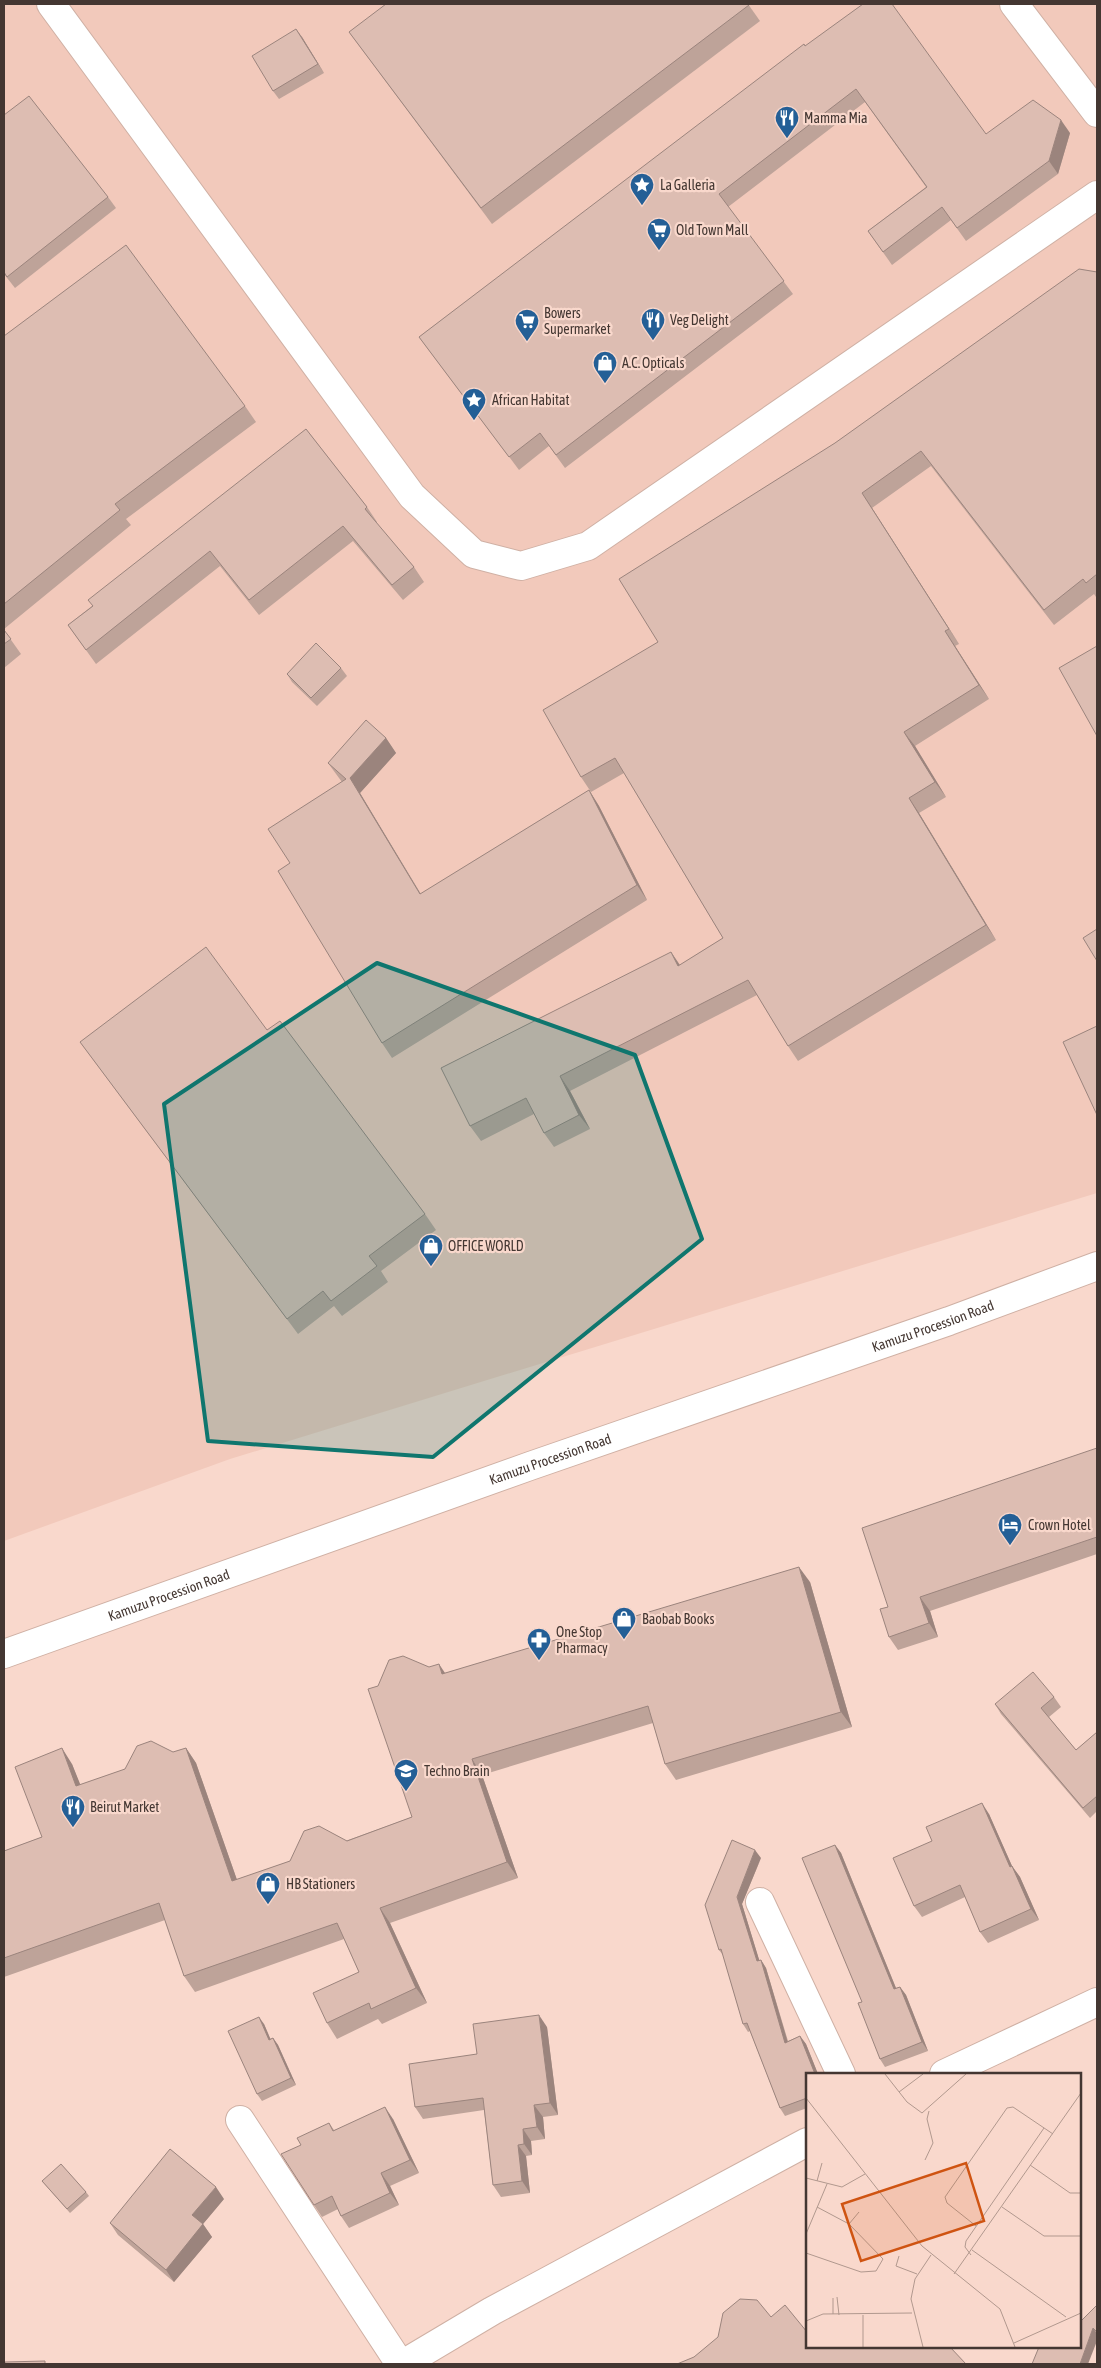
<svg xmlns="http://www.w3.org/2000/svg" width="1101" height="2368" viewBox="0 0 1101 2368" font-family="'Asap Condensed',sans-serif">
  <style>
    .built { fill: #f2c9bb }
    .lines { fill: none; stroke-linecap: round; stroke-linejoin: round }
    .minor-casing { stroke: #cfb0a4; stroke-width: 30 }
    .highway-casing { stroke: #cfb0a4; stroke-width: 30 }
    .minor { stroke: #fff; stroke-width: 28 }
    .highway { stroke: #fff; stroke-width: 28 }
    .wall { fill: #bea399 }
    .shaded-wall { fill: #9b847d }
    .building { fill: #ddbdb2; stroke: #9b847d }
    .marked { fill: #0f766e; fill-opacity: 0.2; stroke: #0f766e; stroke-width: 4; stroke-linejoin: round }
    .labels { text-anchor: middle; dominant-baseline: central; stroke-width: 4.5; stroke-linejoin: round; paint-order: stroke }
    .poi-label { font-size: 14px; fill: #443732; stroke: #f9d8cc; text-anchor: start }
    .street-label { font-size: 14px; fill: #443732; stroke: #f9d8cc }
    .inset-road { fill: none; stroke: #b1988e; stroke-width: 1 }
    .view { fill: #cf5412; fill-opacity: 0.15; stroke: #cf5412; stroke-width: 2.5 }
    .inset-edge { fill: none; stroke: #443732; stroke-width: 2.5 }
  </style>
  <rect width="100%" height="100%" fill="#f9d8cc"/>
  <!-- built -->
  <polygon class="built" points="4,4 1097,4 1097,1193 230,1459 4,1541"/>
  <g class="lines">
    <defs>
      <g id="minor">
        <polyline points="51,4 412,496 474,554 521,566 588,546 1097,195"/>
        <polyline points="1014,4 1097,113"/>
        <polyline points="760,1902 841,2074"/>
        <polyline points="944,2074 1097,2002"/>
        <polyline points="240,2120 400,2364"/>
        <polyline points="403,2364 492,2311 807,2142"/>
      </g>
      <g id="highway">
        <path id="s1" d="M4,1654L530,1466L949,1321L1097,1266"/>
      </g>
    </defs>
    <!-- minor casing -->
    <use href="#minor" class="minor-casing"/>
    <!-- highway casing -->
    <use href="#highway" class="highway-casing"/>
    <!-- minor -->
    <use href="#minor" class="minor"/>
    <!-- highway -->
    <use href="#highway" class="highway"/>
  </g>
  <!-- wall -->
  <g class="wall">
    <polygon points="748,4 760,21 492,224 349,32"/>
    <polygon points="302,37 324,73 279,99 273,91"/>
    <polygon points="805,46 986,134 1070,133 1058,174 966,241 951,220 892,265 868,231 926,187 865,102 728,207 793,294 565,468 549,446 519,470 419,337"/>
    <polygon points="4,115 108,197 116,208 15,288 4,274"/>
    <polygon points="1097,272 1097,597 1096,597 1094,594 1054,625 931,466 872,508 959,644 955,646 989,699 915,746 946,797 919,813 996,940 798,1061 788,1046 757,995 570,1091 590,1129 554,1147 544,1133 534,1114 481,1141 470,1126 671,952 680,965 723,938 624,773 591,792 581,777 658,642 835,443"/>
    <polygon points="4,336 245,406 256,422 126,519 131,525 4,629"/>
    <polygon points="306,429 367,507 377,522 376,523 414,567 424,582 403,600 353,541 259,615 220,566 96,664 68,625 92,606"/>
    <polygon points="4,630 21,654 4,668"/>
    <polygon points="341,668 347,676 317,706 292,682 287,674"/>
    <polygon points="386,738 396,753 360,793 421,894 589,790 599,806 647,900 392,1058 382,1043 290,863 342,782 339,778 328,763"/>
    <polygon points="267,1030 425,1214 436,1230 381,1271 388,1282 342,1316 334,1306 298,1334 80,1042"/>
    <polygon points="1097,1448 1097,1554 930,1611 938,1637 898,1650 889,1637 888,1607"/>
    <polygon points="810,1582 852,1727 676,1780 665,1764 653,1723 482,1775 518,1878 390,1923 427,2003 382,2024 378,2019 337,2039 327,2023 359,1972 344,1939 195,1992 184,1976 165,1920 4,1977 4,1851 42,1837 72,1764 80,1785 186,1748 196,1763 237,1880 412,1817 429,1667 445,1673"/>
    <polygon points="1054,1697 1061,1707 1049,1717 1076,1750 1097,1732 1097,1811 1090,1818 1001,1714 995,1704"/>
    <polygon points="989,1814 1012,1866 1020,1877 1039,1920 988,1943 980,1932 965,1897 922,1917 914,1906"/>
    <polygon points="835,1845 841,1853 896,1988 900,1987 906,1995 928,2051 885,2067 880,2059 862,2002"/>
    <polygon points="761,1858 742,1904 759,1960 761,1960 766,1968 788,2041 800,2036 806,2044 818,2074 807,2074 807,2108 785,2116 780,2108 750,2031 748,2032 743,2024 723,1955 719,1950"/>
    <polygon points="264,2024 270,2039 273,2038 278,2045 296,2085 262,2101 257,2094"/>
    <polygon points="547,2027 558,2115 543,2117 545,2139 531,2141 532,2155 526,2156 530,2193 501,2197 493,2185 484,2110 423,2119 415,2107 477,2054"/>
    <polygon points="393,2119 419,2173 390,2186 399,2205 349,2228 341,2216 338,2209 322,2217 314,2205 301,2145 329,2123 334,2130"/>
    <polygon points="42,2181 86,2192 89,2196 70,2213"/>
    <polygon points="224,2199 203,2224 212,2237 174,2282 118,2235 110,2223"/>
  </g>
  <!-- shaded-wall -->
  <g class="shaded-wall">
    <polygon points="296,29 302,37 324,73 318,64"/>
    <polygon points="1061,120 1070,133 1058,174 1049,161"/>
    <polygon points="862,493 872,508 959,644 949,629"/>
    <polygon points="945,631 955,646 989,699 979,685"/>
    <polygon points="904,732 915,746 946,797 935,782"/>
    <polygon points="386,738 396,753 360,793 430,910 420,894 350,778"/>
    <polygon points="589,790 599,806 647,900 637,885"/>
    <polygon points="909,798 919,813 996,940 986,925"/>
    <polygon points="671,952 681,967 678,966"/>
    <polygon points="560,1076 570,1091 590,1129 579,1115"/>
    <polygon points="799,1567 810,1582 852,1727 841,1712"/>
    <polygon points="920,1597 930,1611 938,1637 929,1623"/>
    <polygon points="439,1664 449,1679 442,1674"/>
    <polygon points="62,1748 72,1764 87,1801 76,1786"/>
    <polygon points="186,1748 196,1763 243,1897 232,1881"/>
    <polygon points="472,1759 482,1775 518,1878 507,1862"/>
    <polygon points="982,1803 989,1814 1012,1866 1020,1877 1039,1920 1031,1909 1010,1867"/>
    <polygon points="835,1845 841,1853 900,1998 894,1989"/>
    <polygon points="755,1850 761,1858 742,1904 762,1969 757,1961 737,1897"/>
    <polygon points="380,1908 390,1923 427,2003 416,1988"/>
    <polygon points="761,1960 766,1968 790,2050 785,2043"/>
    <polygon points="900,1987 906,1995 928,2051 922,2042"/>
    <polygon points="539,2015 547,2027 558,2115 550,2103"/>
    <polygon points="259,2017 264,2024 274,2047 269,2040"/>
    <polygon points="800,2036 806,2044 818,2074 815,2074"/>
    <polygon points="273,2038 278,2045 296,2085 291,2078"/>
    <polygon points="534,2105 543,2117 545,2139 537,2127"/>
    <polygon points="385,2107 393,2119 419,2173 410,2160"/>
    <polygon points="523,2129 531,2141 532,2155 524,2144"/>
    <polygon points="518,2145 526,2156 530,2193 522,2181"/>
    <polygon points="381,2173 390,2186 399,2205 390,2193"/>
    <polygon points="216,2187 224,2199 203,2224 212,2237 174,2282 166,2270 192,2215"/>
    <polygon points="1093,2328 1097,2333 1097,2341 1088,2364 1080,2364"/>
  </g>
  <!-- building -->
  <g class="building">
    <polygon points="386,4 748,4 749,5 481,208 349,32"/>
    <polygon points="863,4 892,4 986,134 1033,100 1061,120 1049,161 957,228 942,207 883,252 868,231 927,187 856,89 719,194 784,281 556,455 540,433 509,457 419,337 804,44 805,46"/>
    <polygon points="296,29 318,64 273,91 252,56"/>
    <polygon points="29,96 108,197 7,277 4,272 4,115"/>
    <polygon points="126,245 245,406 115,504 120,510 4,604 4,336"/>
    <polygon points="1079,269 1097,272 1097,574 1086,583 1083,579 1044,610 921,451 862,493 949,629 945,631 979,685 904,732 935,782 909,798 986,925 788,1046 748,980 560,1076 579,1115 544,1133 526,1098 470,1126 441,1068 671,952 678,966 723,938 615,758 581,777 543,710 658,642 619,579 835,443"/>
    <polygon points="306,429 367,507 365,509 414,567 392,585 343,526 249,600 210,551 86,650 68,625 93,606 88,600"/>
    <polygon points="4,630 11,639 4,644"/>
    <polygon points="316,643 341,668 311,698 287,674"/>
    <polygon points="1097,646 1097,736 1059,668"/>
    <polygon points="366,720 386,738 350,778 420,894 589,790 637,885 382,1043 278,871 290,863 268,829 346,779 328,763"/>
    <polygon points="1097,929 1097,961 1083,938"/>
    <polygon points="206,947 267,1030 280,1021 425,1214 369,1256 377,1266 331,1301 323,1291 287,1319 80,1042"/>
    <polygon points="1097,1026 1097,1115 1063,1042"/>
    <polygon points="1097,1448 1097,1537 920,1597 929,1623 889,1637 880,1609 888,1607 862,1528"/>
    <polygon points="799,1567 841,1712 665,1764 648,1706 472,1759 507,1862 380,1908 416,1988 371,2009 369,2003 327,2023 313,1993 359,1972 337,1923 184,1976 159,1903 4,1958 4,1851 42,1837 15,1767 62,1748 76,1786 125,1769 137,1746 151,1741 173,1752 186,1748 232,1881 290,1861 304,1831 319,1826 347,1841 412,1817 368,1689 378,1686 389,1660 403,1656 429,1667 439,1664 442,1674"/>
    <polygon points="1033,1672 1054,1697 1041,1708 1076,1750 1097,1732 1097,1797 1097,1796 1083,1808 995,1704"/>
    <polygon points="982,1803 1010,1867 1012,1866 1031,1909 980,1932 960,1885 914,1906 893,1858 932,1841 926,1827"/>
    <polygon points="732,1840 755,1850 737,1897 757,1961 761,1960 785,2043 800,2036 815,2074 807,2074 807,2098 780,2108 747,2023 743,2024 721,1949 719,1950 705,1905"/>
    <polygon points="835,1845 894,1989 900,1987 922,2042 880,2059 858,2003 862,2002 802,1858"/>
    <polygon points="539,2015 550,2103 534,2105 537,2127 523,2129 524,2144 518,2145 522,2181 493,2185 483,2098 415,2107 409,2064 477,2054 473,2024"/>
    <polygon points="259,2017 269,2040 273,2038 291,2078 257,2094 228,2031"/>
    <polygon points="385,2107 410,2160 381,2173 390,2193 341,2216 332,2196 314,2205 281,2154 301,2145 297,2138 329,2123 333,2131"/>
    <polygon points="170,2149 216,2187 192,2215 203,2224 166,2270 110,2223"/>
    <polygon points="61,2164 86,2192 67,2209 42,2181"/>
    <polygon points="740,2299 757,2300 771,2317 785,2305 807,2332 807,2347 950,2347 966,2364 677,2364 694,2357 718,2337 723,2313"/>
    <polygon points="1097,2305 1097,2332 1093,2328 1080,2364 1032,2364 1039,2347 1080,2347 1080,2322"/>
    <polygon points="45,2361 45,2364 5,2364 5,2362"/>
  </g>
  <!-- marked area -->
  <path class="marked" d="M377,963L635,1055L702,1239L433,1457L208,1441L164,1104Z"/>
  <!-- icons -->
  <defs>
    <symbol id="restaurant-pin" viewBox="-11 -11 22 30"><path d="M0 17L-7.5 6A9.5 9.5 0 1 1 7.5 6Z" fill="#245f96" stroke="#f9d8cc"/><path d="M-5-6h1v4h1v-4h1v4h1v-4h1v5L-1.5 .5V6h-2V.5L-5-1ZM5-6V6H3V1.5H1.5Q1.5-4 5-6Z" fill="#fff"/></symbol>
    <symbol id="sight-pin" viewBox="-11 -11 22 30"><path d="M0 17L-7.5 6A9.5 9.5 0 1 1 7.5 6Z" fill="#245f96" stroke="#f9d8cc"/><path d="M0-6L1.8-2.2L6-1.7L2.9 1.2L3.7 5.4L0 3.3L-3.7 5.4L-2.9 1.2L-6-1.7L-1.8-2.2Z" fill="#fff"/></symbol>
    <symbol id="supermarket-pin" viewBox="-11 -11 22 30"><path d="M0 17L-7.5 6A9.5 9.5 0 1 1 7.5 6Z" fill="#245f96" stroke="#f9d8cc"/><path d="M-6-5.5h2.5l.6 2H6L4.5 2H-2.5L-4.4-4H-6ZM-1.5 3.2a1.3 1.3 0 1 0 .1 0ZM3 3.2a1.3 1.3 0 1 0 .1 0Z" fill="#fff"/></symbol>
    <symbol id="shop-pin" viewBox="-11 -11 22 30"><path d="M0 17L-7.5 6A9.5 9.5 0 1 1 7.5 6Z" fill="#245f96" stroke="#f9d8cc"/><path d="M-5-2.5h2.3a2.7 3.5 0 0 1 5.4 0H5L5.5 6h-11ZM-1.5-2.5h3a1.5 2.3 0 0 0-3 0Z" fill="#fff"/></symbol>
    <symbol id="hotel-pin" viewBox="-11 -11 22 30"><path d="M0 17L-7.5 6A9.5 9.5 0 1 1 7.5 6Z" fill="#245f96" stroke="#f9d8cc"/><path d="M-6-4.5h1.5V1H6V5H4.5V3h-9V5H-6ZM-4 0a1.8 1.8 0 1 1 3.6 0ZM.5 0V-2.5h3Q6-2.5 6 0Z" fill="#fff"/></symbol>
    <symbol id="pharmacy-pin" viewBox="-11 -11 22 30"><path d="M0 17L-7.5 6A9.5 9.5 0 1 1 7.5 6Z" fill="#245f96" stroke="#f9d8cc"/><path d="M-2-6h4v4h4v4h-4v4h-4v-4h-4v-4h4Z" fill="#fff"/></symbol>
    <symbol id="university-pin" viewBox="-11 -11 22 30"><path d="M0 17L-7.5 6A9.5 9.5 0 1 1 7.5 6Z" fill="#245f96" stroke="#f9d8cc"/><path d="M0-5L7-2L0 1L-7-2ZM-4 1L0 2.5L4 1V4Q0 6-4 4Z" fill="#fff"/></symbol>
  </defs>
  <g fill-rule="evenodd">
    <use href="#restaurant-pin" x="773" y="104" width="28" height="38"/>
    <use href="#sight-pin" x="628" y="171" width="28" height="38"/>
    <use href="#supermarket-pin" x="645" y="216" width="28" height="38"/>
    <use href="#restaurant-pin" x="639" y="306" width="28" height="38"/>
    <use href="#supermarket-pin" x="513" y="307" width="28" height="38"/>
    <use href="#shop-pin" x="591" y="349" width="28" height="38"/>
    <use href="#sight-pin" x="460" y="386" width="28" height="38"/>
    <use href="#shop-pin" x="417" y="1232" width="28" height="38"/>
    <use href="#hotel-pin" x="996" y="1511" width="28" height="38"/>
    <use href="#shop-pin" x="610" y="1605" width="28" height="38"/>
    <use href="#pharmacy-pin" x="525" y="1626" width="28" height="38"/>
    <use href="#university-pin" x="392" y="1757" width="28" height="38"/>
    <use href="#restaurant-pin" x="59" y="1793" width="28" height="38"/>
    <use href="#shop-pin" x="254" y="1870" width="28" height="38"/>
  </g>
  <g class="labels">
    <!-- poi labels -->
    <g class="poi-label">
      <text x="804" y="118">Mamma Mia</text>
      <text x="660" y="185">La Galleria</text>
      <text x="676" y="230">Old Town Mall</text>
      <text x="544" y="313">Bowers<tspan x="544" dy="16">Supermarket</tspan></text>
      <text x="670" y="320">Veg Delight</text>
      <text x="622" y="363">A.C. Opticals</text>
      <text x="492" y="400">African Habitat</text>
      <text x="448" y="1246">OFFICE WORLD</text>
      <text x="1028" y="1525">Crown Hotel</text>
      <text x="642" y="1619">Baobab Books</text>
      <text x="556" y="1632">One Stop<tspan x="556" dy="16">Pharmacy</tspan></text>
      <text x="424" y="1771">Techno Brain</text>
      <text x="90" y="1807">Beirut Market</text>
      <text x="286" y="1884">HB Stationers</text>
    </g>
    <!-- street labels -->
    <g class="street-label">
      <text stroke="none"><textPath href="#s1" startOffset="985">Kamuzu Procession Road</textPath></text>
      <text stroke="none"><textPath href="#s1" startOffset="580">Kamuzu Procession Road</textPath></text>
      <text stroke="none"><textPath href="#s1" startOffset="175">Kamuzu Procession Road</textPath></text>
    </g>
  </g>
  <!-- overview -->
  <g transform="translate(806 2073)">
    <rect width="275" height="275" fill="#f9d8cc"/>
    <path class="inset-road" d="M79,1L101,29L116,40L160,1M93,19L117,1M0,25L116,173L194,236L209,274M119,87L127,70L121,46L123,38M224,92L264,120H275M0,105L36,114L59,101M11,108L16,90M196,134L238,163H275M43,151L53,139M170,153L141,130L139,124L201,35L207,34L247,61M0,161L21,111M166,177L260,244M0,180L55,199L70,198L77,186L43,151L11,134M165,182L159,174L160,168L238,55M93,183L90,193L111,201M148,201L275,20M31,224L33,242M27,241V225M57,242V274M0,248L17,241L106,240M208,270L275,240M117,274L105,226L109,206L125,182"/>
    <path class="view" d="M160,90L178,148L55,188L36,131Z"/>
    <rect width="275" height="275" class="inset-edge"/>
  </g>
  <!-- border -->
  <rect width="1101" height="2368" fill="none" stroke="#443732" stroke-width="10"/>
</svg>
